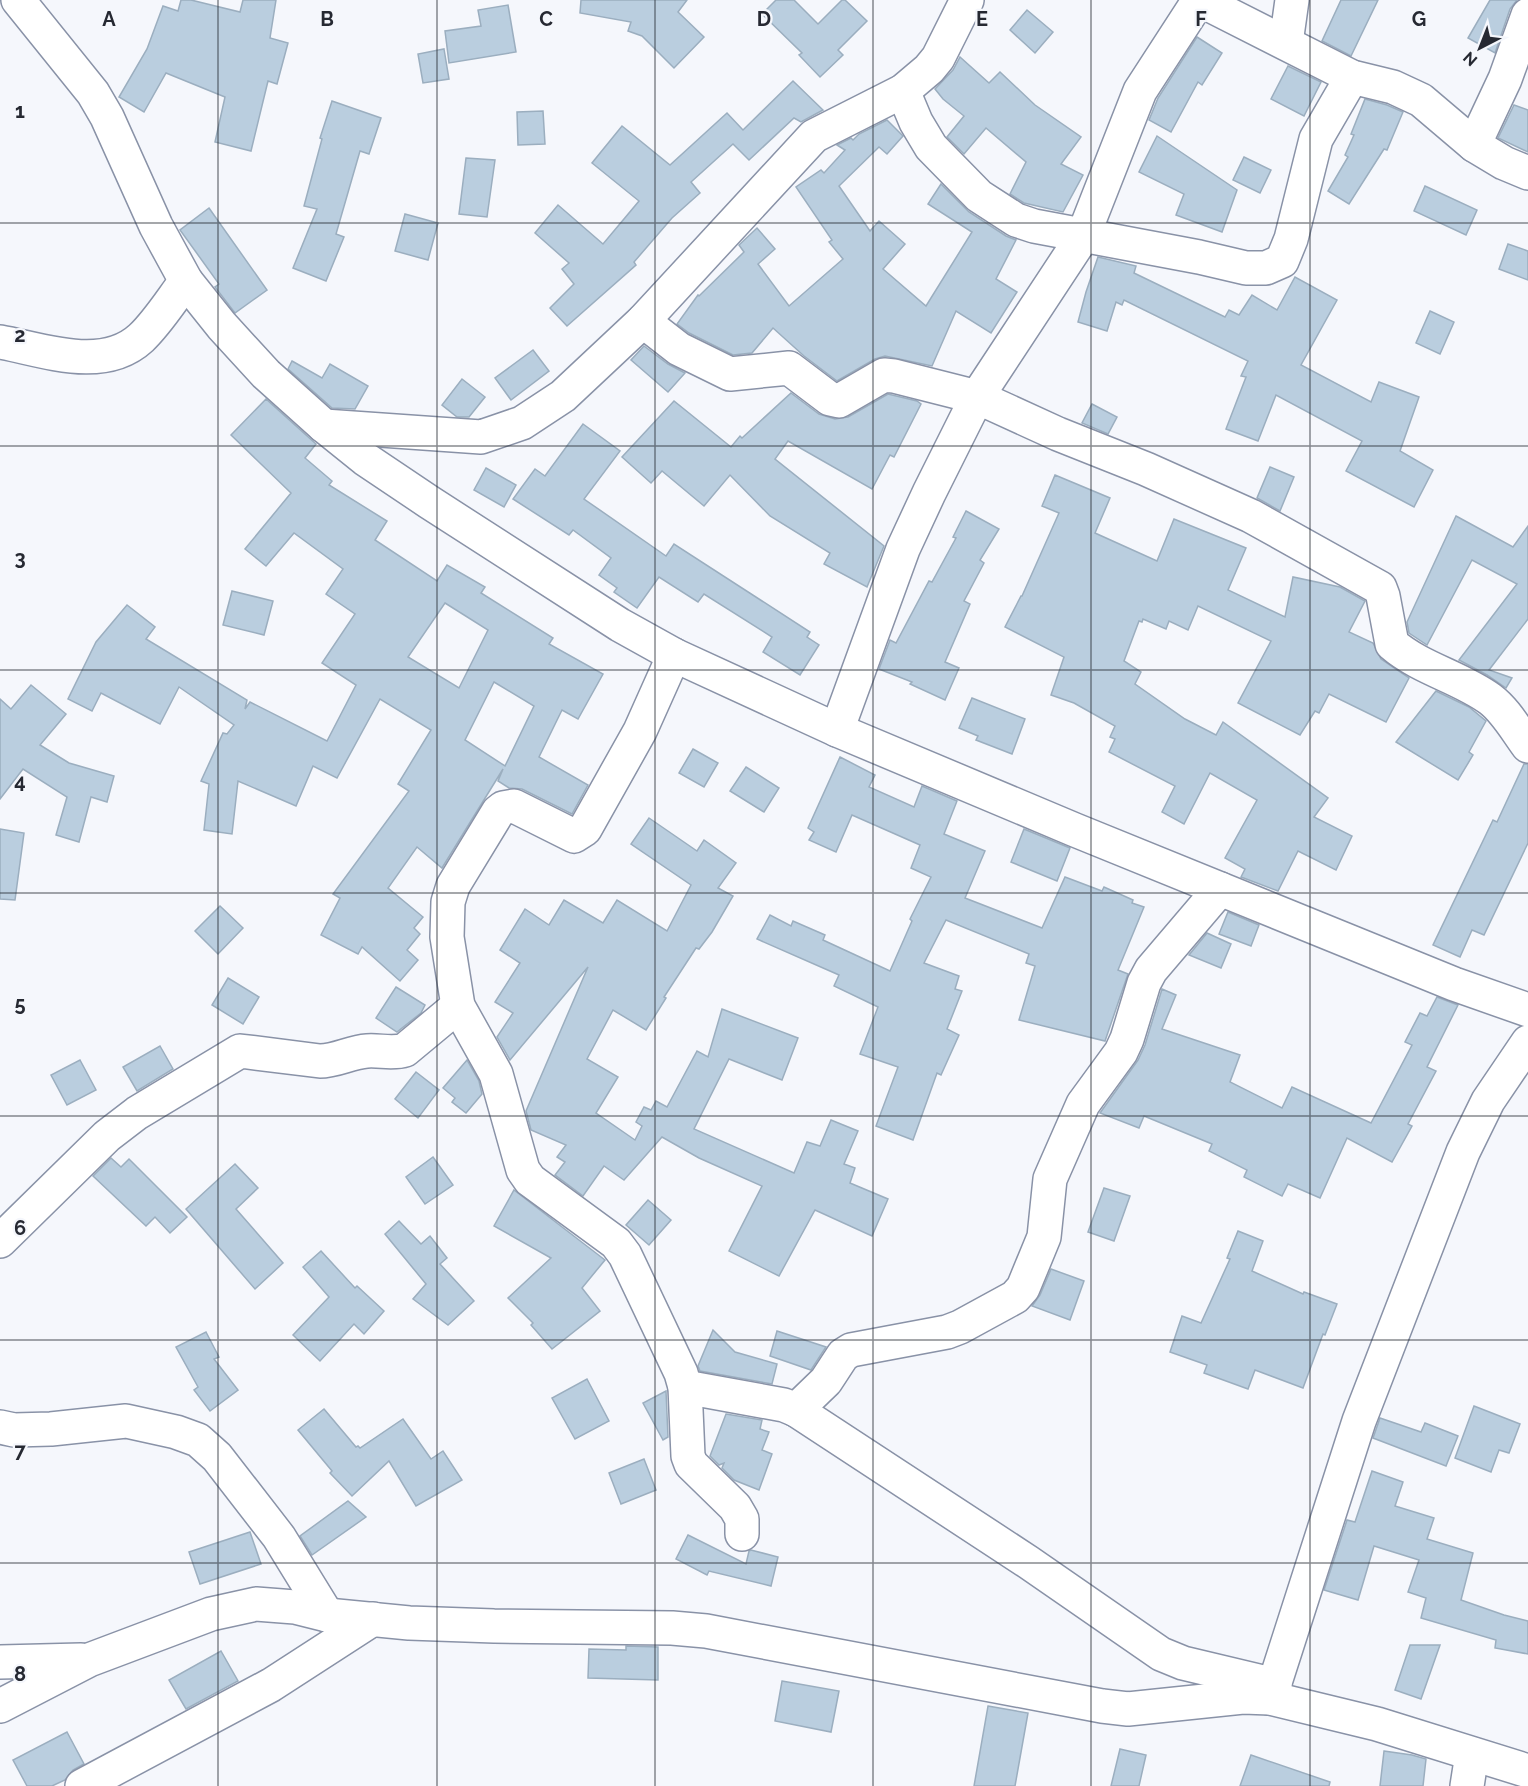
<svg xmlns="http://www.w3.org/2000/svg" width="1528" height="1786" viewBox="0 0 1528 1786" font-family="Raleway,sans-serif">
  <style>
    .building { fill: #bacedf; stroke: #9baebf; stroke-width: 1.5; fill-rule: evenodd }
    .lines { fill: none; stroke-linecap: round; stroke-linejoin: round }
    .minor-casing { stroke: #8992a7; stroke-width: 36 }
    .minor { stroke: #fff; stroke-width: 33 }
    .grid { fill: none; stroke: #262932; stroke-width: 1.5; stroke-opacity: 0.55 }
    .grid-label { font-size: 20px; text-anchor: middle; font-weight: bold; fill: #262932; stroke: #f5f7fc; stroke-width: 4.5; stroke-linejoin: round; paint-order: stroke }
  </style>
  <rect width="100%" height="100%" fill="#f5f7fc"/>
  <!-- building -->
  <g class="building">
    <polygon points="181,0 191,0 240,12 243,0 276,0 270,38 288,43 277,84 268,81 251,151 215,142 225,97 166,73 144,112 119,97 147,49 163,6 178,11"/>
    <polygon points="581,0 687,0 678,12 704,37 674,68 642,36 628,31 631,22 580,13"/>
    <polygon points="776,0 794,0 818,24 842,0 845,0 867,21 838,50 843,55 820,77 799,55 802,53 762,14"/>
    <polygon points="1341,0 1378,0 1351,56 1322,41"/>
    <polygon points="1490,0 1517,0 1510,9 1495,53 1468,38"/>
    <polygon points="508,5 516,52 449,63 445,31 481,26 478,10"/>
    <polygon points="1027,10 1053,32 1035,53 1010,30"/>
    <polygon points="1197,37 1222,53 1202,85 1198,82 1171,132 1149,120 1158,98"/>
    <polygon points="444,49 449,79 423,83 418,54"/>
    <polygon points="960,57 989,83 1000,72 1035,105 1081,137 1061,164 1083,175 1063,212 1024,203 1010,194 1026,162 986,128 964,154 947,137 964,116 943,99 935,89 953,70"/>
    <polygon points="1288,66 1321,82 1304,116 1271,99"/>
    <polygon points="793,81 823,110 801,122 794,118 749,160 733,144 691,182 700,193 672,218 634,262 636,265 567,326 550,308 574,284 562,269 569,263 535,233 558,205 603,244 639,201 592,163 622,126 670,165 727,113 743,130"/>
    <polygon points="1365,99 1387,105 1403,112 1387,150 1384,149 1349,204 1328,191 1348,157 1345,155 1354,135 1351,134"/>
    <polygon points="332,101 381,118 369,154 360,151 336,234 344,237 326,281 293,268 317,209 304,206 322,139 320,138"/>
    <polygon points="1514,105 1528,110 1528,152 1498,138"/>
    <polygon points="543,111 545,144 518,145 517,112"/>
    <polygon points="887,120 903,136 887,154 879,147 839,186 870,231 879,221 905,244 883,269 926,306 972,232 928,204 941,184 969,212 1006,236 1016,240 996,279 1017,292 991,333 956,311 932,366 885,356 875,359 837,381 804,356 773,328 752,353 733,355 689,333 677,324 698,295 699,296 744,252 739,245 757,228 775,249 758,264 789,306 843,259 829,242 832,240 796,187 821,170 824,173 845,150 837,145 851,138 853,140 859,134"/>
    <polygon points="1157,136 1237,190 1222,232 1176,215 1184,194 1139,172"/>
    <polygon points="1244,157 1271,170 1260,193 1233,180"/>
    <polygon points="466,158 495,160 487,217 459,214"/>
    <polygon points="1425,186 1477,210 1466,235 1414,211"/>
    <polygon points="209,208 267,290 235,313 215,287 219,284 180,230"/>
    <polygon points="405,214 438,223 428,260 395,251"/>
    <polygon points="1508,244 1528,251 1528,280 1499,269"/>
    <polygon points="1098,257 1136,266 1134,273 1225,317 1229,310 1239,315 1252,295 1277,310 1295,277 1337,300 1301,365 1371,402 1379,382 1419,397 1400,451 1433,470 1414,507 1346,471 1362,441 1276,395 1258,441 1226,429 1246,377 1241,376 1248,361 1124,300 1122,305 1116,302 1107,331 1078,322 1086,292"/>
    <polygon points="1430,311 1454,322 1440,354 1416,343"/>
    <polygon points="644,346 668,364 685,373 668,392 631,360"/>
    <polygon points="533,350 549,371 511,400 495,378"/>
    <polygon points="292,361 322,378 330,364 368,386 355,409 332,408 288,369"/>
    <polygon points="462,379 485,397 469,417 457,417 442,405"/>
    <polygon points="791,393 819,414 835,419 848,417 888,394 917,401 921,404 894,457 890,455 872,489 788,441 775,459 884,546 867,587 824,564 830,553 770,516 730,475 704,506 662,471 651,483 622,457 674,401 731,447 740,436 742,438"/>
    <path d="M266,399L316,444L305,458L332,481L329,485L387,521L375,540L437,581L447,565L485,587L481,593L553,638L549,644L603,674L578,719L562,710L539,757L588,785L572,814L522,789L509,788L498,781L503,769L442,868L417,847L388,888L423,917L414,928L420,934L407,950L418,960L400,981L362,947L358,954L321,935L340,898L333,894L409,791L398,784L431,730L380,699L337,778L313,766L296,806L238,781L232,834L204,830L209,784L201,781L223,733L227,734L234,725L179,687L160,724L101,693L92,711L68,699L96,642L127,605L155,627L146,639L247,700L245,709L250,702L327,741L356,685L322,663L355,614L326,594L343,569L294,533L266,566L245,549L291,493L231,435ZM445,603L488,630L459,688L408,657ZM494,682L534,706L505,766L465,740Z"/>
    <polygon points="1092,404 1117,417 1108,434 1082,423"/>
    <polygon points="583,424 620,451 584,499 666,556 674,544 810,632 807,637 819,645 800,675 763,652 772,637 704,594 698,602 659,577 637,608 614,592 617,588 599,575 611,558 573,530 569,535 513,499 535,469 545,476"/>
    <polygon points="1270,467 1294,477 1280,511 1257,498"/>
    <polygon points="486,468 516,485 504,507 474,490"/>
    <polygon points="1055,475 1110,498 1095,533 1157,561 1174,519 1246,548 1228,590 1285,617 1293,577 1340,587 1365,601 1349,632 1373,643 1381,659 1409,678 1386,722 1329,694 1319,713 1315,711 1300,735 1238,703 1271,641 1198,606 1188,630 1169,621 1166,629 1143,619 1142,622 1139,621 1124,661 1141,672 1135,684 1185,719 1216,735 1223,722 1328,798 1314,817 1352,836 1336,870 1298,851 1278,891 1241,877 1245,869 1225,858 1257,800 1210,773 1184,824 1162,812 1175,786 1109,752 1115,739 1110,737 1115,726 1074,703 1051,695 1064,657 1005,627 1021,596 1022,596 1059,513 1042,506"/>
    <polygon points="966,511 999,529 980,560 984,563 964,601 970,604 945,662 959,668 945,700 910,684 912,682 879,669 890,640 896,643 929,581 932,582 956,538 953,537"/>
    <polygon points="1456,516 1513,547 1528,526 1528,619 1489,670 1512,678 1506,688 1487,675 1459,660 1517,584 1472,560 1427,645 1409,633 1407,622"/>
    <polygon points="232,591 273,601 264,635 223,625"/>
    <polygon points="31,685 66,714 40,745 69,763 114,776 107,802 91,797 79,842 56,835 67,797 23,769 0,799 0,699 11,709"/>
    <polygon points="1436,691 1469,707 1486,721 1469,752 1473,755 1458,780 1396,742"/>
    <polygon points="972,698 1025,719 1012,754 976,740 978,736 959,728"/>
    <polygon points="693,749 718,763 704,787 679,773"/>
    <polygon points="840,757 875,775 869,787 914,807 922,786 957,801 944,834 985,851 965,898 1042,928 1065,877 1102,891 1104,887 1133,900 1132,903 1144,907 1118,970 1128,974 1105,1041 1019,1020 1035,966 1026,963 1029,954 946,920 924,963 959,976 955,989 962,991 947,1029 959,1035 941,1075 937,1073 913,1140 876,1126 898,1067 860,1054 878,1007 834,986 839,975 757,939 770,915 791,926 793,921 825,935 823,940 890,971 912,921 910,919 931,877 911,868 920,845 852,815 836,852 809,840 814,832 808,828"/>
    <polygon points="1524,764 1528,764 1528,843 1484,935 1472,930 1460,957 1433,945 1493,820 1497,822"/>
    <polygon points="746,767 779,788 764,812 730,791"/>
    <polygon points="649,818 697,851 704,840 736,863 718,888 733,896 712,932 699,949 696,948 664,997 666,998 646,1030 613,1010 587,1059 618,1077 596,1113 635,1140 642,1126 636,1122 644,1107 651,1110 656,1101 667,1107 697,1051 708,1057 722,1009 798,1038 782,1080 729,1059 694,1129 794,1173 807,1142 820,1146 831,1120 858,1131 844,1164 855,1168 850,1183 888,1199 872,1236 815,1210 779,1276 729,1251 762,1186 699,1158 662,1137 624,1180 604,1166 583,1196 555,1175 565,1162 557,1157 566,1145 531,1130 526,1111 588,967 510,1060 497,1037 513,1013 495,1002 520,963 500,950 525,909 549,925 564,900 603,923 617,900 667,931 691,885 631,844"/>
    <polygon points="0,829 24,833 15,900 0,899"/>
    <polygon points="1024,829 1070,848 1057,881 1011,862"/>
    <polygon points="220,906 243,928 218,954 195,931"/>
    <polygon points="1228,912 1259,925 1251,946 1219,934"/>
    <polygon points="1207,933 1231,944 1221,968 1189,955"/>
    <polygon points="228,978 259,997 243,1024 212,1005"/>
    <polygon points="396,987 425,1005 421,1013 397,1032 376,1018"/>
    <polygon points="1162,989 1176,995 1162,1029 1240,1055 1230,1082 1282,1108 1292,1087 1371,1123 1412,1045 1405,1042 1420,1013 1427,1016 1437,997 1458,1005 1427,1067 1436,1071 1408,1124 1412,1126 1392,1162 1347,1138 1320,1198 1288,1184 1282,1196 1244,1177 1247,1170 1209,1151 1212,1144 1144,1116 1139,1128 1100,1113 1138,1060 1145,1045"/>
    <polygon points="160,1046 173,1069 137,1091 123,1067"/>
    <polygon points="80,1060 96,1090 67,1105 51,1075"/>
    <polygon points="467,1060 479,1081 482,1094 466,1113 452,1102 455,1098 443,1088"/>
    <polygon points="416,1072 439,1090 418,1118 395,1099"/>
    <polygon points="433,1157 453,1185 425,1204 406,1177"/>
    <polygon points="111,1158 121,1167 129,1159 187,1217 170,1233 155,1217 146,1226 93,1176"/>
    <polygon points="235,1164 258,1188 236,1209 283,1263 255,1289 186,1209"/>
    <polygon points="1104,1188 1130,1196 1114,1241 1088,1232"/>
    <polygon points="514,1190 605,1260 582,1288 600,1311 552,1349 531,1325 533,1323 508,1298 551,1258 494,1226"/>
    <polygon points="648,1200 671,1220 649,1245 626,1225"/>
    <polygon points="399,1221 421,1244 430,1236 447,1258 440,1264 474,1301 448,1325 413,1299 426,1284 385,1234"/>
    <polygon points="1238,1231 1263,1241 1252,1271 1303,1294 1304,1292 1337,1304 1325,1335 1323,1334 1303,1388 1255,1370 1248,1389 1204,1373 1207,1365 1170,1352 1182,1316 1201,1323 1230,1259 1227,1258"/>
    <polygon points="321,1251 355,1288 357,1286 384,1311 364,1334 354,1324 320,1361 293,1335 329,1297 303,1267"/>
    <polygon points="1051,1269 1084,1281 1070,1320 1032,1306 1040,1295"/>
    <polygon points="713,1330 735,1352 777,1364 772,1384 700,1371 698,1366"/>
    <polygon points="777,1331 826,1347 811,1370 770,1356"/>
    <polygon points="206,1332 219,1357 214,1359 238,1390 210,1411 194,1390 198,1387 176,1347"/>
    <polygon points="587,1379 609,1421 575,1439 552,1398"/>
    <polygon points="666,1391 668,1437 663,1440 643,1403"/>
    <polygon points="1474,1406 1520,1424 1509,1453 1499,1450 1491,1472 1455,1458"/>
    <polygon points="324,1409 356,1447 358,1446 360,1448 403,1419 431,1459 443,1451 462,1480 416,1506 389,1461 352,1496 330,1473 332,1471 298,1430"/>
    <polygon points="726,1414 762,1420 760,1429 769,1432 762,1450 772,1454 759,1490 734,1480 722,1468 724,1463 719,1465 710,1456"/>
    <polygon points="1380,1418 1421,1432 1425,1423 1458,1436 1446,1466 1373,1438"/>
    <polygon points="644,1459 656,1490 621,1504 609,1473"/>
    <polygon points="1372,1471 1403,1482 1395,1506 1434,1518 1427,1539 1473,1553 1461,1600 1504,1615 1528,1621 1528,1654 1495,1648 1496,1640 1421,1618 1426,1598 1408,1592 1419,1560 1374,1546 1358,1600 1324,1590 1347,1520 1355,1522"/>
    <polygon points="348,1501 366,1517 312,1555 300,1536"/>
    <polygon points="250,1532 261,1564 200,1584 189,1552"/>
    <polygon points="688,1535 746,1564 749,1551 751,1550 778,1557 771,1586 709,1571 707,1575 676,1559"/>
    <polygon points="1410,1645 1440,1645 1421,1699 1395,1690"/>
    <polygon points="626,1646 658,1647 658,1680 588,1678 589,1649 626,1650"/>
    <polygon points="221,1651 238,1681 186,1709 169,1680"/>
    <polygon points="782,1681 839,1691 831,1732 775,1721"/>
    <polygon points="988,1706 1028,1713 1015,1786 974,1786"/>
    <polygon points="67,1732 84,1764 73,1770 65,1780 52,1786 27,1786 13,1760"/>
    <polygon points="1120,1749 1146,1755 1139,1786 1111,1786"/>
    <polygon points="1384,1751 1412,1755 1426,1759 1423,1786 1380,1786"/>
    <polygon points="1251,1755 1330,1782 1329,1786 1240,1786"/>
  </g>
  <g class="lines">
    <defs>
      <g id="minor">
        <polyline points="18,0 93,93 107,117 156,226 186,281 222,326 266,374 324,426 365,459 429,502 620,625 674,655 837,730 1075,830 1454,984 1528,1010"/>
        <polyline points="1200,0 1352,77 1393,87 1421,100 1474,145 1504,163 1528,173"/>
        <polyline points="1286,43 1292,0"/>
        <polyline points="903,91 916,122 931,147 979,196 1016,220 1034,226 1199,257 1246,268 1266,268 1282,261 1291,239 1316,139 1352,77"/>
        <polyline points="1474,145 1505,79 1528,15"/>
        <path d="M643,321L679,349L730,374L789,368L830,399L839,401L884,375L894,376L977,397L1058,434L1146,469L1251,516L1380,588L1383,596L1392,644C1421,669 1460,677 1490,699C1506,711 1516,730 1528,746"/>
        <path d="M0,342C44,350 103,373 141,338C158,322 172,299 186,281"/>
        <polyline points="324,426 481,437 522,423 563,396 643,321 814,136 903,91 929,69 938,58 967,0"/>
        <polyline points="674,655 640,731 585,829 574,836 514,806 503,808 498,812 453,886 448,902 447,937 458,1006 496,1074 523,1170 530,1180 616,1243 625,1255 681,1373 685,1387 688,1456 691,1464 735,1507 742,1519 742,1534"/>
        <polyline points="837,730 903,549 929,493 977,397 1083,236 1140,91 1199,0"/>
        <path d="M0,1241L107,1136L137,1113L240,1051L320,1061C336,1061 351,1052 367,1051C380,1050 393,1054 405,1050L458,1006"/>
        <polyline points="685,1387 784,1405 796,1410 1028,1562 1161,1654 1183,1663 1275,1685"/>
        <polyline points="796,1410 826,1381 843,1355 851,1350 947,1332 960,1327 1015,1297 1023,1288 1044,1237 1050,1179 1083,1104 1121,1052 1127,1039 1144,983 1151,970 1220,889"/>
        <polyline points="0,1427 14,1430 51,1429 126,1421 176,1432 198,1440 217,1457 279,1537 327,1615"/>
        <polyline points="0,1662 81,1660"/>
        <polyline points="1270,1698 1359,1421 1463,1152 1488,1101 1528,1042"/>
        <polyline points="0,1706 89,1660 211,1614 256,1604 295,1607 327,1615 409,1623 494,1626 672,1628 706,1631 1102,1706 1128,1709 1243,1697 1270,1698 1377,1724 1528,1771"/>
        <polyline points="82,1786 271,1685 373,1619"/>
        <polyline points="1467,1786 1472,1754"/>
      </g>
    </defs>
    <!-- minor casing -->
    <use href="#minor" class="minor-casing"/>
    <!-- minor -->
    <use href="#minor" class="minor"/>
  </g>
  <!-- grid -->
  <path class="grid" d="M218,0V1786M437,0V1786M655,0V1786M873,0V1786M1091,0V1786M1310,0V1786M0,223H1528M0,446H1528M0,670H1528M0,893H1528M0,1116H1528M0,1340H1528M0,1563H1528"/>
  <g class="grid-label">
    <text x="109" y="26">A</text>
    <text x="327" y="26">B</text>
    <text x="546" y="26">C</text>
    <text x="764" y="26">D</text>
    <text x="982" y="26">E</text>
    <text x="1201" y="26">F</text>
    <text x="1419" y="26">G</text>
    <text x="20" y="118">1</text>
    <text x="20" y="342">2</text>
    <text x="20" y="565">3</text>
    <text x="20" y="788">4</text>
    <text x="20" y="1011">5</text>
    <text x="20" y="1235">6</text>
    <text x="20" y="1458">7</text>
    <text x="20" y="1681">8</text>
  </g>
  <!-- north arrow -->
  <g transform="translate(1480 48) rotate(222)" stroke="#f5f7fc" stroke-width="4.5" paint-order="stroke">
  <path d="M0-4.5L10 22L0 15L-10 22Z" fill="#262932"/>
  <text y="-9" font-size="16" font-weight="bold" text-anchor="middle" fill="#262932">N</text>
  </g>
</svg>
